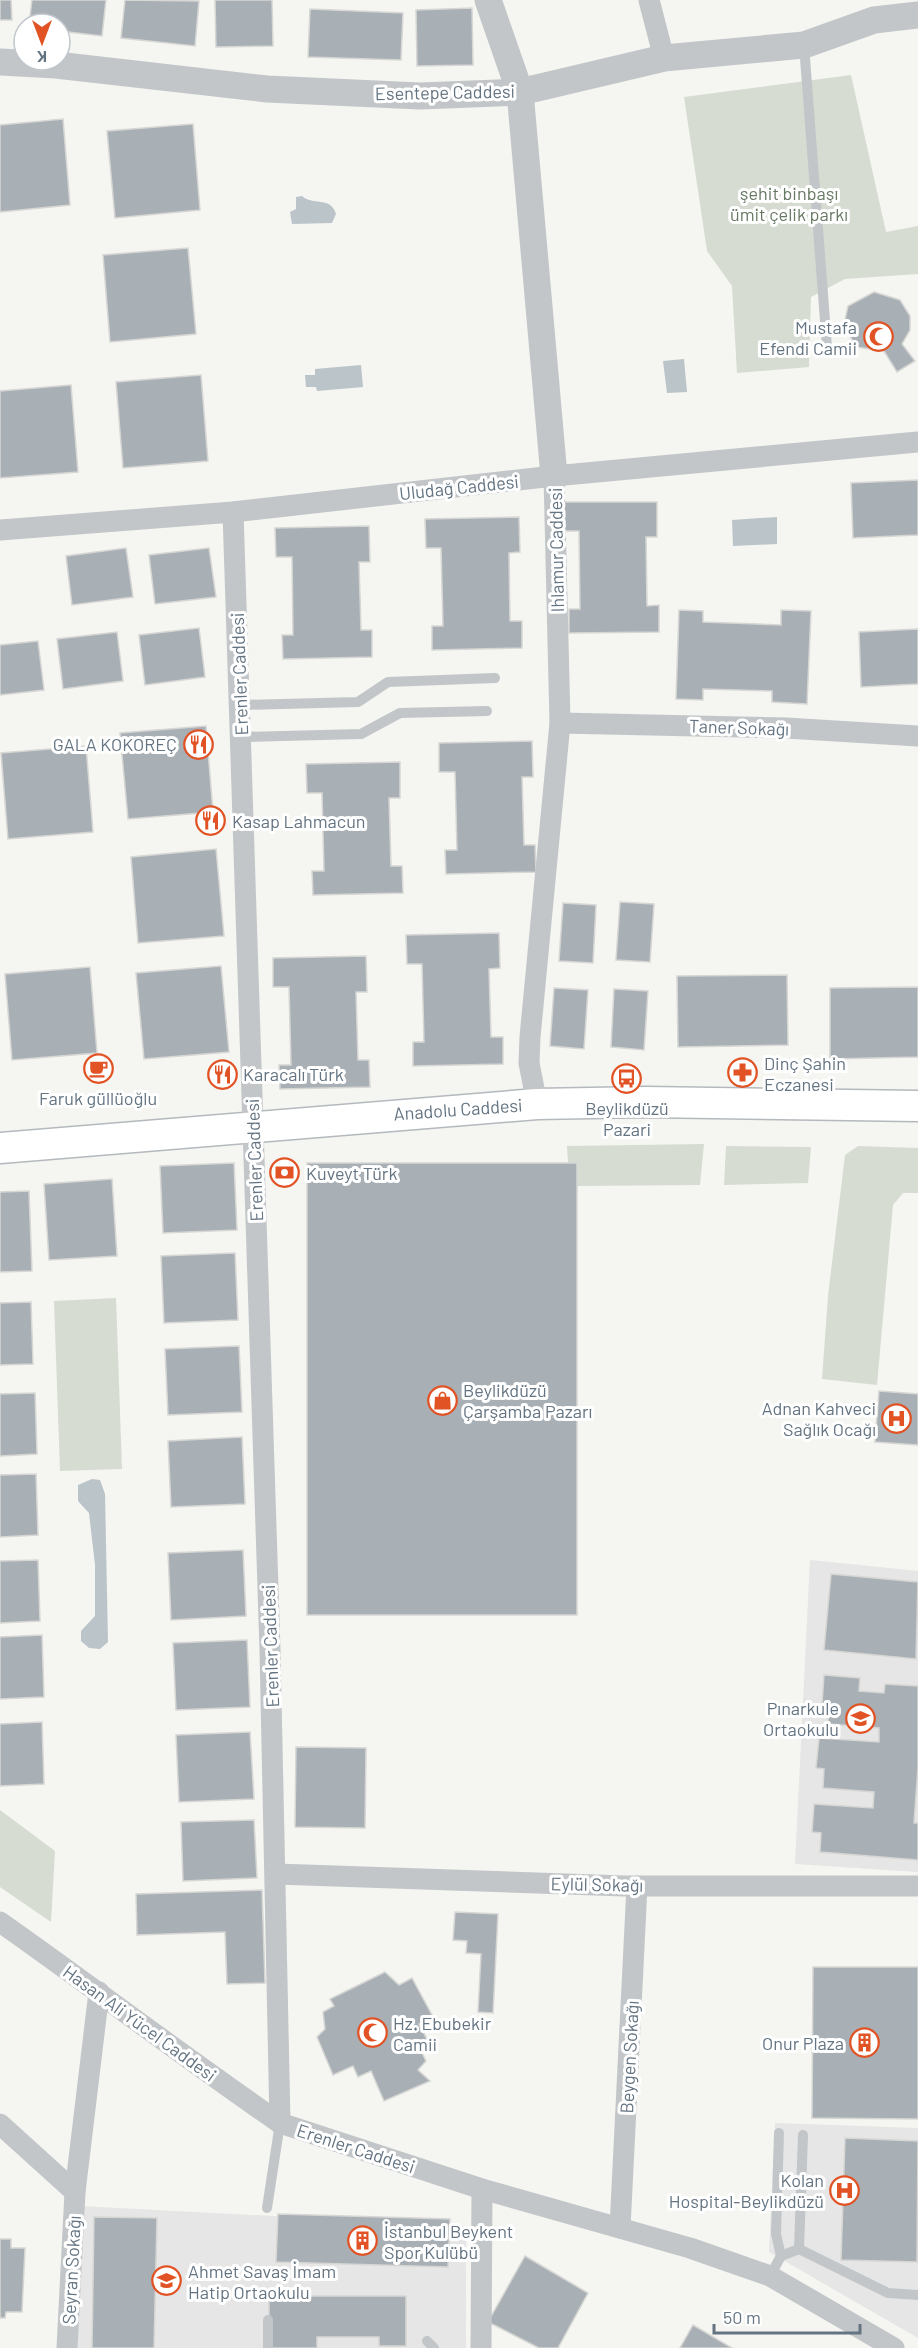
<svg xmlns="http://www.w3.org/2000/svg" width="918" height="2348" viewBox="0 0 918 2348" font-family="Barlow,sans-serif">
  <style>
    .built { fill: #e5e6e5 }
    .green { fill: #d6dcd2 }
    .water { fill: #bac4c9 }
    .building { fill: #a8b0b6; stroke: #d6d6d4; stroke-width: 1.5 }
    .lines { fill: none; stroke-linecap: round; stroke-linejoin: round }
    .secondary-casing { stroke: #b4b9be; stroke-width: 33 }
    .service { stroke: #c2c6c9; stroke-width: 10 }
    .minor { stroke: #c2c6c9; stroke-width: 21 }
    .tertiary { stroke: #c2c6c9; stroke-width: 27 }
    .secondary { stroke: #fff; stroke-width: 30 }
    .labels { text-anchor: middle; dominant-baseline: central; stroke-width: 6; stroke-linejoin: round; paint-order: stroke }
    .street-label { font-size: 18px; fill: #647482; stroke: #fff }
    .park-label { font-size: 18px; fill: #677963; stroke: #fff }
    .poi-label { font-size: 18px; fill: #647482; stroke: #fff; text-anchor: start }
  </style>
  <rect width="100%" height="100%" fill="#f5f5f1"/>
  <!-- built -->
  <g class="built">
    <polygon points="810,1560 918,1571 918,1872 795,1864"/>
    <polygon points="775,2123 918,2128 918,2338 769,2252"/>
    <polygon points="79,2206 466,2226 466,2348 77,2348"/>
  </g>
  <!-- green -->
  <g class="green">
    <polygon points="851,75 886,232 918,226 918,274 845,279 811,297 809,367 737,373 732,286 707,251 684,97"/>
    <polygon points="704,1144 700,1185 577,1186 577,1164 568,1163 567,1146"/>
    <polygon points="726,1146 811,1147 808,1183 724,1185"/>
    <polygon points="858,1146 918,1148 918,1193 903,1193 893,1205 877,1385 822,1379 828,1296 845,1155"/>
    <polygon points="116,1298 122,1469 60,1471 54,1301"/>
    <polygon points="0,1810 55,1851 51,1922 0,1887"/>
  </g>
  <!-- water -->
  <g class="water">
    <path d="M302,196C313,206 331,196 336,214L332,223L292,224L290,212L296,209V197Z"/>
    <polygon points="684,359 687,392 667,393 663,361"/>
    <polygon points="361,365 363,387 317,391 316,387 306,387 305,375 315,375 315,369"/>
    <polygon points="777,517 777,544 733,546 732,520"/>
    <polygon points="92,1479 100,1480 105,1494 108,1642 100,1649 89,1648 81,1641 81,1631 95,1616 95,1565 89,1513 78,1501 78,1485"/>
  </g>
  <!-- building -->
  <g class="building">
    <polygon points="0,0 11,0 12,20 0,20"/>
    <polygon points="32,0 106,0 102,36 60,31 60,24 29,24"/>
    <polygon points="125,0 199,1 195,46 121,38"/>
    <polygon points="215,0 272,0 273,46 216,47"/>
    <polygon points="472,8 473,65 417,66 416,10"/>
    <polygon points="310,9 403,13 401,60 308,57"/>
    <polygon points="63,119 70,205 0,212 0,125"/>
    <polygon points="193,124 200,210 115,218 107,131"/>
    <polygon points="188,248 196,334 110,342 103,255"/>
    <polygon points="874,292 900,300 910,316 910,330 902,344 915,361 897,372 884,351 856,347 844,325 848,306"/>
    <polygon points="201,375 208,461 123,468 116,382"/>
    <polygon points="71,385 78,472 0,478 0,391"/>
    <polygon points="918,480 918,535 853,538 851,483"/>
    <polygon points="564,502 657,502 657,537 646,537 647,606 659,605 659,632 569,633 569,609 580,609 579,531 564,531"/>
    <polygon points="519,517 520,552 509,553 510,621 522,621 522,648 432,650 432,626 443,626 441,548 426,548 425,519"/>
    <polygon points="369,526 370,562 359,562 361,630 372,630 372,657 283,659 282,635 293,635 292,557 276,557 275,528"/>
    <polygon points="126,548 133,597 72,605 66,556"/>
    <polygon points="209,548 216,597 155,604 149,555"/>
    <polygon points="679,610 703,611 703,622 781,625 781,610 811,611 807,704 772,702 772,691 703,689 703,700 676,699"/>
    <polygon points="199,628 205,677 145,685 139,635"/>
    <polygon points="918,629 918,684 861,687 859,632"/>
    <polygon points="117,632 123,681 63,689 57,639"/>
    <polygon points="38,641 44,690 0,695 0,645"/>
    <polygon points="206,726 213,812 128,819 120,733"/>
    <polygon points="532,741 533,777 522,777 524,845 535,845 536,872 446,874 445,850 457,850 455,772 439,772 439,743"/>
    <polygon points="86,746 93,832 8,839 1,753"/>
    <polygon points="400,762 400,798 389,798 391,866 402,866 403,893 313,895 312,871 324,871 322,793 307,793 306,764"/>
    <polygon points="216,849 224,936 138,943 131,857"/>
    <polygon points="620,902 654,904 650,962 616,960"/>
    <polygon points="563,903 596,905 593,963 559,961"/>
    <polygon points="499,933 500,968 489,969 491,1037 503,1037 503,1064 413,1066 413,1042 424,1042 422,964 407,964 406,935"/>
    <polygon points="366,956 367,992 356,992 358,1060 369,1060 370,1087 280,1089 279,1065 291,1065 289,987 273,987 273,958"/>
    <polygon points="221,966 229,1052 144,1059 136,973"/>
    <polygon points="90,967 97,1053 12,1060 5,974"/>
    <polygon points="787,975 788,1045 678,1047 677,976"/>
    <polygon points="918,987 918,1057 830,1059 830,988"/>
    <polygon points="554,988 588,990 584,1049 550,1046"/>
    <polygon points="614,989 648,991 644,1050 611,1047"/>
    <polygon points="234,1163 237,1230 163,1233 160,1166"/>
    <rect x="307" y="1163" width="270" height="452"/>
    <polygon points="112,1179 117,1256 49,1260 44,1184"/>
    <polygon points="29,1191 32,1271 0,1272 0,1192"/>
    <polygon points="235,1253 238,1320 164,1323 161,1256"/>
    <polygon points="31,1302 33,1364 0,1365 0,1303"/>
    <polygon points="239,1346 242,1412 168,1415 165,1349"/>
    <polygon points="879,1391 918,1394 918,1445 875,1442"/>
    <polygon points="35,1393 37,1454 0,1456 0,1394"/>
    <polygon points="242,1437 245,1504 171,1507 168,1441"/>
    <polygon points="36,1474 38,1535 0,1537 0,1475"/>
    <polygon points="243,1550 246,1616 171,1620 168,1553"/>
    <polygon points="38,1560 40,1621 0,1623 0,1561"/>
    <polygon points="831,1574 918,1582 916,1659 824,1650"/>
    <polygon points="42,1635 44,1697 0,1699 0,1637"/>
    <polygon points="247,1640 250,1707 176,1710 173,1643"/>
    <polygon points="824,1675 860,1678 859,1691 884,1693 885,1684 918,1686 918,1768 914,1823 918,1823 918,1860 820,1852 821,1833 812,1832 814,1804 873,1808 874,1792 823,1788 824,1769 816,1768 819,1738 879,1742 879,1728 828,1724 829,1705 822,1704"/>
    <polygon points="42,1722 44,1784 0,1786 0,1724"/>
    <polygon points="250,1732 254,1799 179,1802 176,1735"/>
    <polygon points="296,1747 366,1748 365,1828 295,1827"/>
    <polygon points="254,1820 257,1878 183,1881 181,1822"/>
    <polygon points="262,1890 265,1983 227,1984 225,1932 137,1935 136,1894"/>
    <polygon points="455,1912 498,1914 493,2013 478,2012 481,1954 466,1953 467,1941 453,1940"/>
    <polygon points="813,1967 918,1967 918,2119 812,2118"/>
    <polygon points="385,1972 399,1985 412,1978 433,2017 419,2024 429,2043 421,2051 426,2061 418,2070 430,2081 384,2101 371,2071 358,2077 353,2066 333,2075 317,2037 325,2029 323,2012 334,2006 330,1999"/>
    <polygon points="845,2138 918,2141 917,2262 841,2260"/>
    <polygon points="278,2214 450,2219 448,2267 276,2262"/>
    <polygon points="94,2217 157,2218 154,2348 92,2348"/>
    <polygon points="0,2239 11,2239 11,2248 25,2248 22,2312 6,2312 5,2318 0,2318"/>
    <polygon points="525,2256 588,2293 558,2348 539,2348 488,2322"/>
    <polygon points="269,2296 406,2296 406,2346 379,2346 379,2337 317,2337 317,2348 269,2348"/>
    <polygon points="693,2325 732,2348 680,2348"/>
  </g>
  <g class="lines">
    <defs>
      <polyline id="secondary" points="0,1148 537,1104 645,1102 918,1106"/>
    </defs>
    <!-- secondary casing -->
    <use href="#secondary" class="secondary-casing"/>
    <!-- service -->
    <g class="service">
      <polyline points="804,45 827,347"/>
      <polyline points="240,705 358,702 388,682 495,678"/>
      <polyline points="241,737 361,734 400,713 487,711"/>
      <polyline points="779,2133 776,2234 781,2256"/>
      <polyline points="267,2208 280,2123"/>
      <polyline points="799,2249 888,2293 918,2295"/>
      <polyline points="770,2276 781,2256 799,2249 803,2135"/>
      <polyline points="268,2320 268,2348"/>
      <polyline points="427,2341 434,2348"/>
    </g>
    <!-- minor -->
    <g class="minor">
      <polyline points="649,0 664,58"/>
      <polyline points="233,512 270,1650 280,2123 482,2189 690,2248 770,2276 894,2348"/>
      <polyline points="0,530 233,512 554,476 918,442"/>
      <polyline points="560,723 786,728 918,736"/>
      <polyline points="537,1104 529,1063 530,1037 560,723 554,476"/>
      <polyline points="276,1874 624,1886 918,1886"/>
      <path d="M0,1922C94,1988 185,2058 280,2123"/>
      <polyline points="0,2124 75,2192"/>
      <polyline points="620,2228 637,1886"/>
      <polyline points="67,2348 75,2192 99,1992"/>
      <polyline points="481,2348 482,2189"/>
    </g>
    <!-- tertiary -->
    <g class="tertiary">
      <polyline points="488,0 520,92 554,476"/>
      <polyline points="0,62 56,65 267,89 420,96 520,92 664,58 804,45 874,20 918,15"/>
    </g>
    <!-- secondary -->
    <use href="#secondary" class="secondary"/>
  </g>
  <!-- icons -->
  <defs>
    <symbol id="mosque-ring" viewBox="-11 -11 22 22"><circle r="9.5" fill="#fff" stroke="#e15325" stroke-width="1.5"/><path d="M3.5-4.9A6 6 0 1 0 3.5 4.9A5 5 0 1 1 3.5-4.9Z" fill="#e15325"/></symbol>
    <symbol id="restaurant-ring" viewBox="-11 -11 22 22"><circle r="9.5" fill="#fff" stroke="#e15325" stroke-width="1.5"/><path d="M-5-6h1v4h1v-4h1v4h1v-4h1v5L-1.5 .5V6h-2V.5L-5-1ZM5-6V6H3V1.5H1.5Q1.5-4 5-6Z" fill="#e15325"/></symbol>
    <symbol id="cafe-ring" viewBox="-11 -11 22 22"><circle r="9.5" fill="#fff" stroke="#e15325" stroke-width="1.5"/><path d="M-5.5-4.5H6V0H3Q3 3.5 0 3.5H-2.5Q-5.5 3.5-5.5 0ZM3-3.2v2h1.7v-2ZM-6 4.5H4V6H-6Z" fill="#e15325"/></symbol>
    <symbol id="pharmacy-ring" viewBox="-11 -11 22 22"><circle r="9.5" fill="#fff" stroke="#e15325" stroke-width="1.5"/><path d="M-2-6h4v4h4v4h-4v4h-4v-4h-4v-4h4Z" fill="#e15325"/></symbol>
    <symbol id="bus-ring" viewBox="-11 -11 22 22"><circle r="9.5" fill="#fff" stroke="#e15325" stroke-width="1.5"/><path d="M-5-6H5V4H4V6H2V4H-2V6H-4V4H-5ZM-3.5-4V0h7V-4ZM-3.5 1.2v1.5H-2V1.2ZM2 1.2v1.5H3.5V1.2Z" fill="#e15325"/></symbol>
    <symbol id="bank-ring" viewBox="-11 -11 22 22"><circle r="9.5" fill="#fff" stroke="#e15325" stroke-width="1.5"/><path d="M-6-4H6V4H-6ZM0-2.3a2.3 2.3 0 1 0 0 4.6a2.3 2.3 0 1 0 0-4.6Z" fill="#e15325"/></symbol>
    <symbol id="shop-ring" viewBox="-11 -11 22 22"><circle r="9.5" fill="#fff" stroke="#e15325" stroke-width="1.5"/><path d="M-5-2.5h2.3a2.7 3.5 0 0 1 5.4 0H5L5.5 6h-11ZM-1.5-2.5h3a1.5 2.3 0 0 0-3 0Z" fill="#e15325"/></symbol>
    <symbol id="hospital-ring" viewBox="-11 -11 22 22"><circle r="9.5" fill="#fff" stroke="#e15325" stroke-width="1.5"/><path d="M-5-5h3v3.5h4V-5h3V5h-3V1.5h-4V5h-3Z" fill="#e15325"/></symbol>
    <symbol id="school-ring" viewBox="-11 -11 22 22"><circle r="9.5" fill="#fff" stroke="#e15325" stroke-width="1.5"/><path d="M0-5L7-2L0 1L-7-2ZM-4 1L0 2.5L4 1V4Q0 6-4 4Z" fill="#e15325"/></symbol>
    <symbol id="building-ring" viewBox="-11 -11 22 22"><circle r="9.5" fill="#fff" stroke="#e15325" stroke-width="1.5"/><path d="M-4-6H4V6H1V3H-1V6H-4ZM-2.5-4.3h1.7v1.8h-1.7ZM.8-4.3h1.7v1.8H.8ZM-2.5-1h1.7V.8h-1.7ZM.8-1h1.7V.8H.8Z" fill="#e15325"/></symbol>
  </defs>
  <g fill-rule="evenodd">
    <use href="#mosque-ring" x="862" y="320" width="33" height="33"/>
    <use href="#restaurant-ring" x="182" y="728" width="33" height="33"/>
    <use href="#restaurant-ring" x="194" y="804" width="33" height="33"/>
    <use href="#cafe-ring" x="82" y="1052" width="33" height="33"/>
    <use href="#pharmacy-ring" x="726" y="1056" width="33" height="33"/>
    <use href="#restaurant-ring" x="206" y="1058" width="33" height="33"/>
    <use href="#bus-ring" x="610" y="1062" width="33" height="33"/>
    <use href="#bank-ring" x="268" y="1156" width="33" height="33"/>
    <use href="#shop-ring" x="426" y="1384" width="33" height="33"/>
    <use href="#hospital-ring" x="880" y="1402" width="33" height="33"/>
    <use href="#school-ring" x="844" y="1702" width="33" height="33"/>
    <use href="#mosque-ring" x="356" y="2016" width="33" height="33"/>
    <use href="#building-ring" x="848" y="2026" width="33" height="33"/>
    <use href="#hospital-ring" x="828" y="2174" width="33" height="33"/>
    <use href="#building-ring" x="346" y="2224" width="33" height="33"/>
    <use href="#school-ring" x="150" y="2264" width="33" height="33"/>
  </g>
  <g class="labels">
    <!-- street labels -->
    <g class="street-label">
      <text transform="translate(445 92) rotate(-1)">Esentepe Caddesi</text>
      <text transform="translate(459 487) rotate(-6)">Uludağ Caddesi</text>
      <text transform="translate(556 550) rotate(-91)">Ihlamur Caddesi</text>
      <text transform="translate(239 674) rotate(-92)">Erenler Caddesi</text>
      <text transform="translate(739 727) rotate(2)">Taner Sokağı</text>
      <text transform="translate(458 1109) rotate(-4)">Anadolu Caddesi</text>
      <text transform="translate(254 1160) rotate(-92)">Erenler Caddesi</text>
      <text transform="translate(270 1646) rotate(-92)">Erenler Caddesi</text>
      <text transform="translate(597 1884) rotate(1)">Eylül Sokağı</text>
      <text transform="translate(140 2023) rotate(36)">Hasan Ali Yücel Caddesi</text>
      <text transform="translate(629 2057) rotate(-87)">Beygen Sokağı</text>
      <text transform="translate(356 2148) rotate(18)">Erenler Caddesi</text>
      <text transform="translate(71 2270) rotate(-87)">Seyran Sokağı</text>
    </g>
    <!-- park labels -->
    <g class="park-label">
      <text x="789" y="193">şehit binbaşı<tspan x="789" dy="21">ümit çelik parkı</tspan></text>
    </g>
    <!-- poi labels -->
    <g class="poi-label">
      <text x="857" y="327" text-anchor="end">Mustafa<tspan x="857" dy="21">Efendi Camii</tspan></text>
      <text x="177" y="744" text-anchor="end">GALA KOKOREÇ</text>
      <text x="232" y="821">Kasap Lahmacun</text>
      <text x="764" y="1063">Dinç Şahin<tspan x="764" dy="21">Eczanesi</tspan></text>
      <text x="243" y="1074">Karacalı Türk</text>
      <text x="98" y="1098" text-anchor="middle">Faruk güllüoğlu</text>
      <text x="627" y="1108" text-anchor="middle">Beylikdüzü<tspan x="627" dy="21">Pazari</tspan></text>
      <text x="306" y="1173">Kuveyt Türk</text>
      <text x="463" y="1390">Beylikdüzü<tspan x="463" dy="21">Çarşamba Pazarı</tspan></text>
      <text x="876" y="1408" text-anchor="end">Adnan Kahveci<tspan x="876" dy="21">Sağlık Ocağı</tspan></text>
      <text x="839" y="1708" text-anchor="end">Pınarkule<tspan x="839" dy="21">Ortaokulu</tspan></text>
      <text x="393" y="2023">Hz. Ebubekir<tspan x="393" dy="21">Camii</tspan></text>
      <text x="844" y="2043" text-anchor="end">Onur Plaza</text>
      <text x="824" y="2180" text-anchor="end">Kolan<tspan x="824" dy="21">Hospital-Beylikdüzü</tspan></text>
      <text x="384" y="2231">İstanbul Beykent<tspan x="384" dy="21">Spor Kulübü</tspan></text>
      <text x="188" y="2271">Ahmet Savaş İmam<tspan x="188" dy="21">Hatip Ortaokulu</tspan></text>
    </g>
  </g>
  <!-- north arrow -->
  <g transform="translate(42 42) rotate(180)"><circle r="28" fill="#ffffff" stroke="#c1c7cd" stroke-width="1.5"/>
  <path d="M0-4.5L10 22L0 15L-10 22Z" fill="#e15325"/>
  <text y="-9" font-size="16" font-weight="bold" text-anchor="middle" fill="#647482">K</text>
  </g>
  <!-- scale -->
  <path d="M714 2324v9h146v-9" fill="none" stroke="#647482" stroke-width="3"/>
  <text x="723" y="2324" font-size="18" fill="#647482" stroke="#ffffff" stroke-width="4.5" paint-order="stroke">50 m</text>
</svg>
